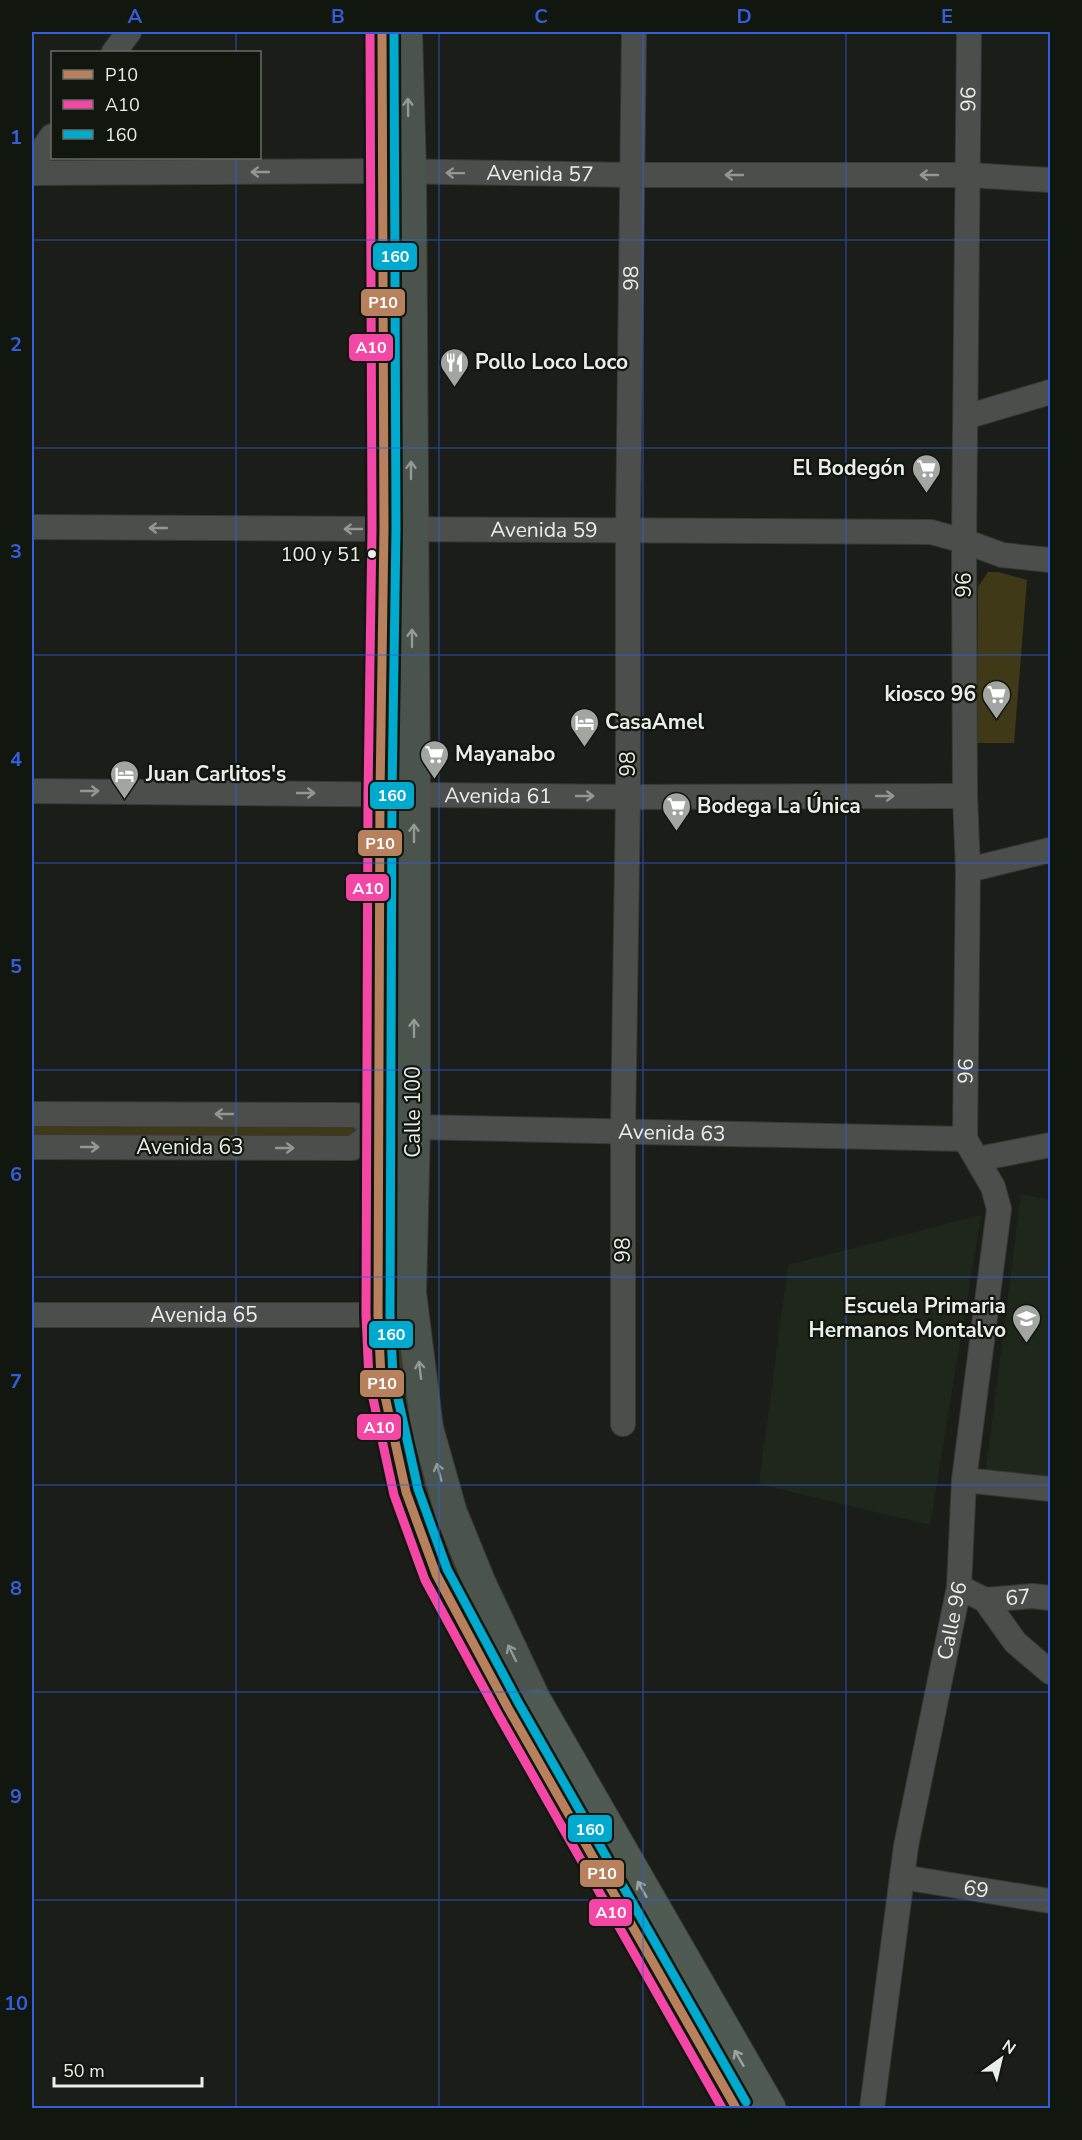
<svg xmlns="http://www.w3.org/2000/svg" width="1082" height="2140" viewBox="0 0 1082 2140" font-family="'Nunito Sans',sans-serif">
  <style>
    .built { fill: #1f271c }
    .green { fill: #3f3917 }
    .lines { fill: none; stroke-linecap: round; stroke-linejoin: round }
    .minor-casing { stroke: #363936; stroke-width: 26 }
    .major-casing { stroke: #363936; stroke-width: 34 }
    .highway-casing { stroke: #363936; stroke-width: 35 }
    .minor { stroke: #4c4e4b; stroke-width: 24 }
    .major { stroke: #4b534d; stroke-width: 32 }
    .highway { stroke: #4f5b52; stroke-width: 33 }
    .bus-1-casing { stroke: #11160e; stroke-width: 14 }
    .bus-2-casing { stroke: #11160e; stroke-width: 14 }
    .bus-3-casing { stroke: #11160e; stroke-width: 14 }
    .bus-1 { stroke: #b6815c; stroke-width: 9 }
    .bus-2 { stroke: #f346a5; stroke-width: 9 }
    .bus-3 { stroke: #00a9ce; stroke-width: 9 }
    .oneway { stroke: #939993 }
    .oneway2 { stroke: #939692 }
    .oneway3 { stroke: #9ca49e }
    .grid { fill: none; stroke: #325eda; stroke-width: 1.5; stroke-opacity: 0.55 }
    .bus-dot { fill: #eaeee9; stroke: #11160e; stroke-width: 2 }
    .labels { text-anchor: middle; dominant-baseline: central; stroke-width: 4.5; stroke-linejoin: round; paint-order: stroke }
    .bus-label { font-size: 20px; fill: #eaeee9; stroke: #11160e; text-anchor: end }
    .street-label { font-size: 21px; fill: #eaeee9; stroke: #11160e }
    .poi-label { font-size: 21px; font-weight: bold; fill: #eaeee9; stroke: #11160e; text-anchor: start }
    .line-badge { stroke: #11160e; stroke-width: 2 }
    .badge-label { font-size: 16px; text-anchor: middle; font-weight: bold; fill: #fff }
    .neatline { fill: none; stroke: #325eda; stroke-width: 2 }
    .grid-label { font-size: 20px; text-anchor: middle; font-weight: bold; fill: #325eda }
  </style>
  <rect width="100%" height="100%" fill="#1b1d19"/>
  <!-- built -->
  <g class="built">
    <polygon points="1021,1194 1050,1200 1050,1480 986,1470"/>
    <polygon points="981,1215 930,1525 759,1484 788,1265"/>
  </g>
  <!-- green -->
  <g class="green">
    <polygon points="988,572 998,572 1027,580 1014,743 977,743 978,587"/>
    <polygon points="392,803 398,803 400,1121 393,1122"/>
    <polygon points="32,1120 355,1121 367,1130 352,1141 32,1140"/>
    <polygon points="393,1137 399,1137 415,1430 435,1516 496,1646 748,2108 451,1570 427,1518 397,1378 389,1311"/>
  </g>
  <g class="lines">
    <defs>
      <g id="minor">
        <polyline points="114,52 129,32"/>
        <polyline points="32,165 52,136"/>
        <path id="s1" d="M32,173L383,171L632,175H968L1050,180"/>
        <polyline points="966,417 1050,392"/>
        <path id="s2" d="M32,527L931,532L964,541L1002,555L1050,560"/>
        <path id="s3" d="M32,791L628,797L965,796"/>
        <polyline points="968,870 1050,850"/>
        <polyline points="32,1114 356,1115 378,1129 353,1148 32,1147"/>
        <path id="s4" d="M378,1129L414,1127L965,1139"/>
        <path id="s5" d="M965,1139L968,870L965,796L964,541L969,32"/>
        <polyline points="978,1159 1050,1145"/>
        <path id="s6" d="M32,1315H378"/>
        <path id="s7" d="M623,1424V1132L628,797V531L634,32"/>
        <polyline points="964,1480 1050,1489"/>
        <polyline points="959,1587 985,1600 1015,1642 1050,1672"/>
        <path id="s8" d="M985,1600L1033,1596L1050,1598"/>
        <path id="s9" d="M902,1877L1050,1901"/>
        <path id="s10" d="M872,2108L906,1846L959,1587L964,1480L999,1209L993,1187L965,1139"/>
      </g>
      <g id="major">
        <polyline points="382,32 384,529 380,794 378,1315 381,1378 406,1492 436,1574 508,1708"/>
        <polyline points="406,32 410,172 414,795 414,1127 410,1293 427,1428 451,1513 480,1584 537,1705"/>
      </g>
      <g id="highway">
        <polyline points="537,1705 769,2108"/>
        <polyline points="508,1708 736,2108"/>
      </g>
    </defs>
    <!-- minor casing -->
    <use href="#minor" class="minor-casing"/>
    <!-- major casing -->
    <use href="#major" class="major-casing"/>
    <!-- highway casing -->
    <use href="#highway" class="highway-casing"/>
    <!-- minor -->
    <use href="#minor" class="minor"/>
    <!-- major -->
    <use href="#major" class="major"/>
    <!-- highway -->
    <use href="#highway" class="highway"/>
    <defs>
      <polyline id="bus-1" points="382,32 384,529 380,794 378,1315 381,1378 406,1492 436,1574 508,1708 736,2108"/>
      <polyline id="bus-2" points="370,32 372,529 368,794 366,1315 369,1380 394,1495 425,1580 498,1714 722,2108"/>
      <polyline id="bus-3" points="394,32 396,529 392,794 390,1315 393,1376 418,1489 447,1569 518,1702 746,2102"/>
    </defs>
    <!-- bus-1 casing -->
    <use href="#bus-1" class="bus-1-casing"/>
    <!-- bus-2 casing -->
    <use href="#bus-2" class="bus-2-casing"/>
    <!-- bus-3 casing -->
    <use href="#bus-3" class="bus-3-casing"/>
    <!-- bus-1 -->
    <use href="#bus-1" class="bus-1"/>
    <!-- bus-2 -->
    <use href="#bus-2" class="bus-2"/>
    <!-- bus-3 -->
    <use href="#bus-3" class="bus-3"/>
  </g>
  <!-- one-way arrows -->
  <defs><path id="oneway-shaft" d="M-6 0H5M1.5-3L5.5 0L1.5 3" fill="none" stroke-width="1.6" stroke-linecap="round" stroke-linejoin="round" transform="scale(1.5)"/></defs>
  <g class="oneway">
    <use href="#oneway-shaft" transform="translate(408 107) rotate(-91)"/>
    <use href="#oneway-shaft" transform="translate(411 470) rotate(-90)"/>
    <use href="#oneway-shaft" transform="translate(412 638) rotate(-90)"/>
    <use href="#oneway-shaft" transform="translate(414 833) rotate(-90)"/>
    <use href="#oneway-shaft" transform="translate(414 1028) rotate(-90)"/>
    <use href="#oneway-shaft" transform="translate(420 1370) rotate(-97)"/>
    <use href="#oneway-shaft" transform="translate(439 1472) rotate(-106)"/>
    <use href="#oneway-shaft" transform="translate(512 1653) rotate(-116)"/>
  </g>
  <g class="oneway2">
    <use href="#oneway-shaft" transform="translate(260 172) rotate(180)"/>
    <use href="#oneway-shaft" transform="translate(455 173) rotate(-179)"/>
    <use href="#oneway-shaft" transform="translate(734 175) rotate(-180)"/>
    <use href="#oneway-shaft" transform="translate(929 175) rotate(-180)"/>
    <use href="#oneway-shaft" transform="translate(158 528) rotate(-180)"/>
    <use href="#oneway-shaft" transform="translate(353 529) rotate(-180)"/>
    <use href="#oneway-shaft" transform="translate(90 791)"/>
    <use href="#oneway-shaft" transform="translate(306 793)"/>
    <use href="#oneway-shaft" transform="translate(585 796)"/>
    <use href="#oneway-shaft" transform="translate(885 796)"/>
    <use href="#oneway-shaft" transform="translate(224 1114) rotate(-180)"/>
    <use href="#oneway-shaft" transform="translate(90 1147)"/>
    <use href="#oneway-shaft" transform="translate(285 1148)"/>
  </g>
  <g class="oneway3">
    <use href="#oneway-shaft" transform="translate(642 1889) rotate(-120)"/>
    <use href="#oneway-shaft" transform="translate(739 2058) rotate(-120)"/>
  </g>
  <!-- grid -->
  <path class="grid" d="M236,32V52M439,32V2108M643,32V2108M846,32V2108M236,158V2108M32,240H1050M32,448H1050M32,655H1050M32,863H1050M32,1070H1050M32,1277H1050M32,1485H1050M32,1692H1050M32,1900H1050"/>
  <!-- icons -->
  <defs>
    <symbol id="restaurant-pin" viewBox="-11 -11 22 30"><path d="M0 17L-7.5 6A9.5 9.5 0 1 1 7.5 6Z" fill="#a2a5a0" stroke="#11160e"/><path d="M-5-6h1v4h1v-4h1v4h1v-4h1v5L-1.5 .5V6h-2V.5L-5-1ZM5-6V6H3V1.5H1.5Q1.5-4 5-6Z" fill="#fff"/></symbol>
    <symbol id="supermarket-pin" viewBox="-11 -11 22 30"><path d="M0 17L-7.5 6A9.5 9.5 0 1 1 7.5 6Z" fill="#a2a5a0" stroke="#11160e"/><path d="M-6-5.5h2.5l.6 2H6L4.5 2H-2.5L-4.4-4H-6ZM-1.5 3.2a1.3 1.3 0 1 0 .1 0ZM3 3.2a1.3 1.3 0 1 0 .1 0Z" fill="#fff"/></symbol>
    <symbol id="hotel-pin" viewBox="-11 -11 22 30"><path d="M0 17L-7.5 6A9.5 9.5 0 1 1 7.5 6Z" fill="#a2a5a0" stroke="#11160e"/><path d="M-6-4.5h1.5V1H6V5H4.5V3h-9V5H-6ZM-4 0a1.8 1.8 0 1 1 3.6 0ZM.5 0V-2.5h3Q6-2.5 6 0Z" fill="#fff"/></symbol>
    <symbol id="school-pin" viewBox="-11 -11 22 30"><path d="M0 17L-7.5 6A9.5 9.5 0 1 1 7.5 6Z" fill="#a2a5a0" stroke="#11160e"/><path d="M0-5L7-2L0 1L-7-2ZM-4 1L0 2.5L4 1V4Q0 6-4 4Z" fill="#fff"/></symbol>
  </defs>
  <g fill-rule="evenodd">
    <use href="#restaurant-pin" x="438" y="346" width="33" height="45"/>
    <use href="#supermarket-pin" x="910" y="452" width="33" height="45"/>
    <use href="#supermarket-pin" x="980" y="678" width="33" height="45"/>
    <use href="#hotel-pin" x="568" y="706" width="33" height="45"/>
    <use href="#supermarket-pin" x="418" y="738" width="33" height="45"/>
    <use href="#hotel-pin" x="108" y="758" width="33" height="45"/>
    <use href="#supermarket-pin" x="660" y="790" width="33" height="45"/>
    <use href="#school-pin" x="1010" y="1302" width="33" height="45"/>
  </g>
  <!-- markers -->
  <circle class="bus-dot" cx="372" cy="554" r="5"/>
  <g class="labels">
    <!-- bus labels -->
    <g class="bus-label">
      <text x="361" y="554">100 y 51</text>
    </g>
    <!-- street labels -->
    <g class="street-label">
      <text stroke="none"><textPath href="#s5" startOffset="1040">96</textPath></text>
      <text stroke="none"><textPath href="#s1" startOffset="508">Avenida 57</textPath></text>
      <text stroke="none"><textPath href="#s7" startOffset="1146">98</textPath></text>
      <text stroke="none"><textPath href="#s2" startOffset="512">Avenida 59</textPath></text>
      <text transform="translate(964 585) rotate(-90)">96</text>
      <text transform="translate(628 764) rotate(-90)">98</text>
      <text stroke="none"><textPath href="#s3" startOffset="466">Avenida 61</textPath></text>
      <text stroke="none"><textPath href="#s5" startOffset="68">96</textPath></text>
      <text transform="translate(413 1112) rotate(-90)">Calle 100</text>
      <text stroke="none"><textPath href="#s4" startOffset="294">Avenida 63</textPath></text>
      <text x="190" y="1147">Avenida 63</text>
      <text transform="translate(623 1250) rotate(-90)">98</text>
      <text stroke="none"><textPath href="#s6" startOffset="172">Avenida 65</textPath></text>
      <text stroke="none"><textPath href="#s8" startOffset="33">67</textPath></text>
      <text stroke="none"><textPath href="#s10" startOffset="494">Calle 96</textPath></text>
      <text stroke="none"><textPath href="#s9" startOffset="75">69</textPath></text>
    </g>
    <!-- poi labels -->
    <g class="poi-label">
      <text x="475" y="362">Pollo Loco Loco</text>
      <text x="905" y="468" text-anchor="end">El Bodegón</text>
      <text x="976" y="694" text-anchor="end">kiosco 96</text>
      <text x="605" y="722">CasaAmel</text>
      <text x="455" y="754">Mayanabo</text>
      <text x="146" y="774">Juan Carlitos's</text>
      <text x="697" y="806">Bodega La Única</text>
      <text x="1006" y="1306" text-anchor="end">Escuela Primaria<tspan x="1006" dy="24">Hermanos Montalvo</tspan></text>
    </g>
  </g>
  <g class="line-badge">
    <rect x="372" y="242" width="46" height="29" rx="6" fill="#00a9ce"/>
    <rect x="360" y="288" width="46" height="29" rx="6" fill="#b6815c"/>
    <rect x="348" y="333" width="46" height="29" rx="6" fill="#f346a5"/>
    <rect x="369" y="781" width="46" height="29" rx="6" fill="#00a9ce"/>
    <rect x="357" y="829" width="46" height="28" rx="6" fill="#b6815c"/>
    <rect x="345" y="873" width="45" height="29" rx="6" fill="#f346a5"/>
    <rect x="368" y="1320" width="46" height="29" rx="6" fill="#00a9ce"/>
    <rect x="359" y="1369" width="46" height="29" rx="6" fill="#b6815c"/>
    <rect x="356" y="1413" width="46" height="28" rx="6" fill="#f346a5"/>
    <rect x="567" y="1814" width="46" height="29" rx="6" fill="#00a9ce"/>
    <rect x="579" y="1859" width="46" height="29" rx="6" fill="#b6815c"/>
    <rect x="588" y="1898" width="45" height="29" rx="6" fill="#f346a5"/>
  </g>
  <g class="badge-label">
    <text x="395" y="262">160</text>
    <text x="383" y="308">P10</text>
    <text x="371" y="353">A10</text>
    <text x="392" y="801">160</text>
    <text x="380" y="849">P10</text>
    <text x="368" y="894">A10</text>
    <text x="391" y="1340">160</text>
    <text x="382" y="1389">P10</text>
    <text x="379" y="1433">A10</text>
    <text x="590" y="1835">160</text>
    <text x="602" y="1879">P10</text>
    <text x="611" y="1918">A10</text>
  </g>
  <!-- border -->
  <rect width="1082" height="2140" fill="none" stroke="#11160e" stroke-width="66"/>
  <!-- legend -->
  <rect x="51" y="51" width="210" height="108" fill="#11160e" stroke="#686c66" stroke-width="1.5"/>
  <rect x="63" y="70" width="30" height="9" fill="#b6815c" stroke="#686c66" stroke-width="1.5"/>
  <text x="105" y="81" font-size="18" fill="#eaeee9">P10</text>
  <rect x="63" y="100" width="30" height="9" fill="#f346a5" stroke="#686c66" stroke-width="1.5"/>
  <text x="105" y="111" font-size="18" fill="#eaeee9">A10</text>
  <rect x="63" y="130" width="30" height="9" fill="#00a9ce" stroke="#686c66" stroke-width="1.5"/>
  <text x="105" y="141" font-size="18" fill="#eaeee9">160</text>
  <!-- north arrow -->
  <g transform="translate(1001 2059) rotate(34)" stroke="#11160e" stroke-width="4.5" paint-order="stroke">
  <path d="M0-4.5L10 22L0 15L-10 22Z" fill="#eaeee9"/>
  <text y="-9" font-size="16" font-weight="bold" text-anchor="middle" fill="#eaeee9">N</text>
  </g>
  <!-- scale -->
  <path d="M54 2077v9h148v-9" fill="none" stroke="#eaeee9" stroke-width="3"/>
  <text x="63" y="2077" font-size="18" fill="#eaeee9" stroke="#11160e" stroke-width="4.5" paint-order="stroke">50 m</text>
  <rect x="33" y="33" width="1016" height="2074" class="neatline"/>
  <g class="grid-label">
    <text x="135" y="23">A</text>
    <text x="338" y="23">B</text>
    <text x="541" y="23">C</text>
    <text x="744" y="23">D</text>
    <text x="947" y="23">E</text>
    <text x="16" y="144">1</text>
    <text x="16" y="351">2</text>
    <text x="16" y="558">3</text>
    <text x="16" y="766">4</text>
    <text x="16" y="973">5</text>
    <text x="16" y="1181">6</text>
    <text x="16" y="1388">7</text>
    <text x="16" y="1595">8</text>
    <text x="16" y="1803">9</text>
    <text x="16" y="2010">10</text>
  </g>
</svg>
